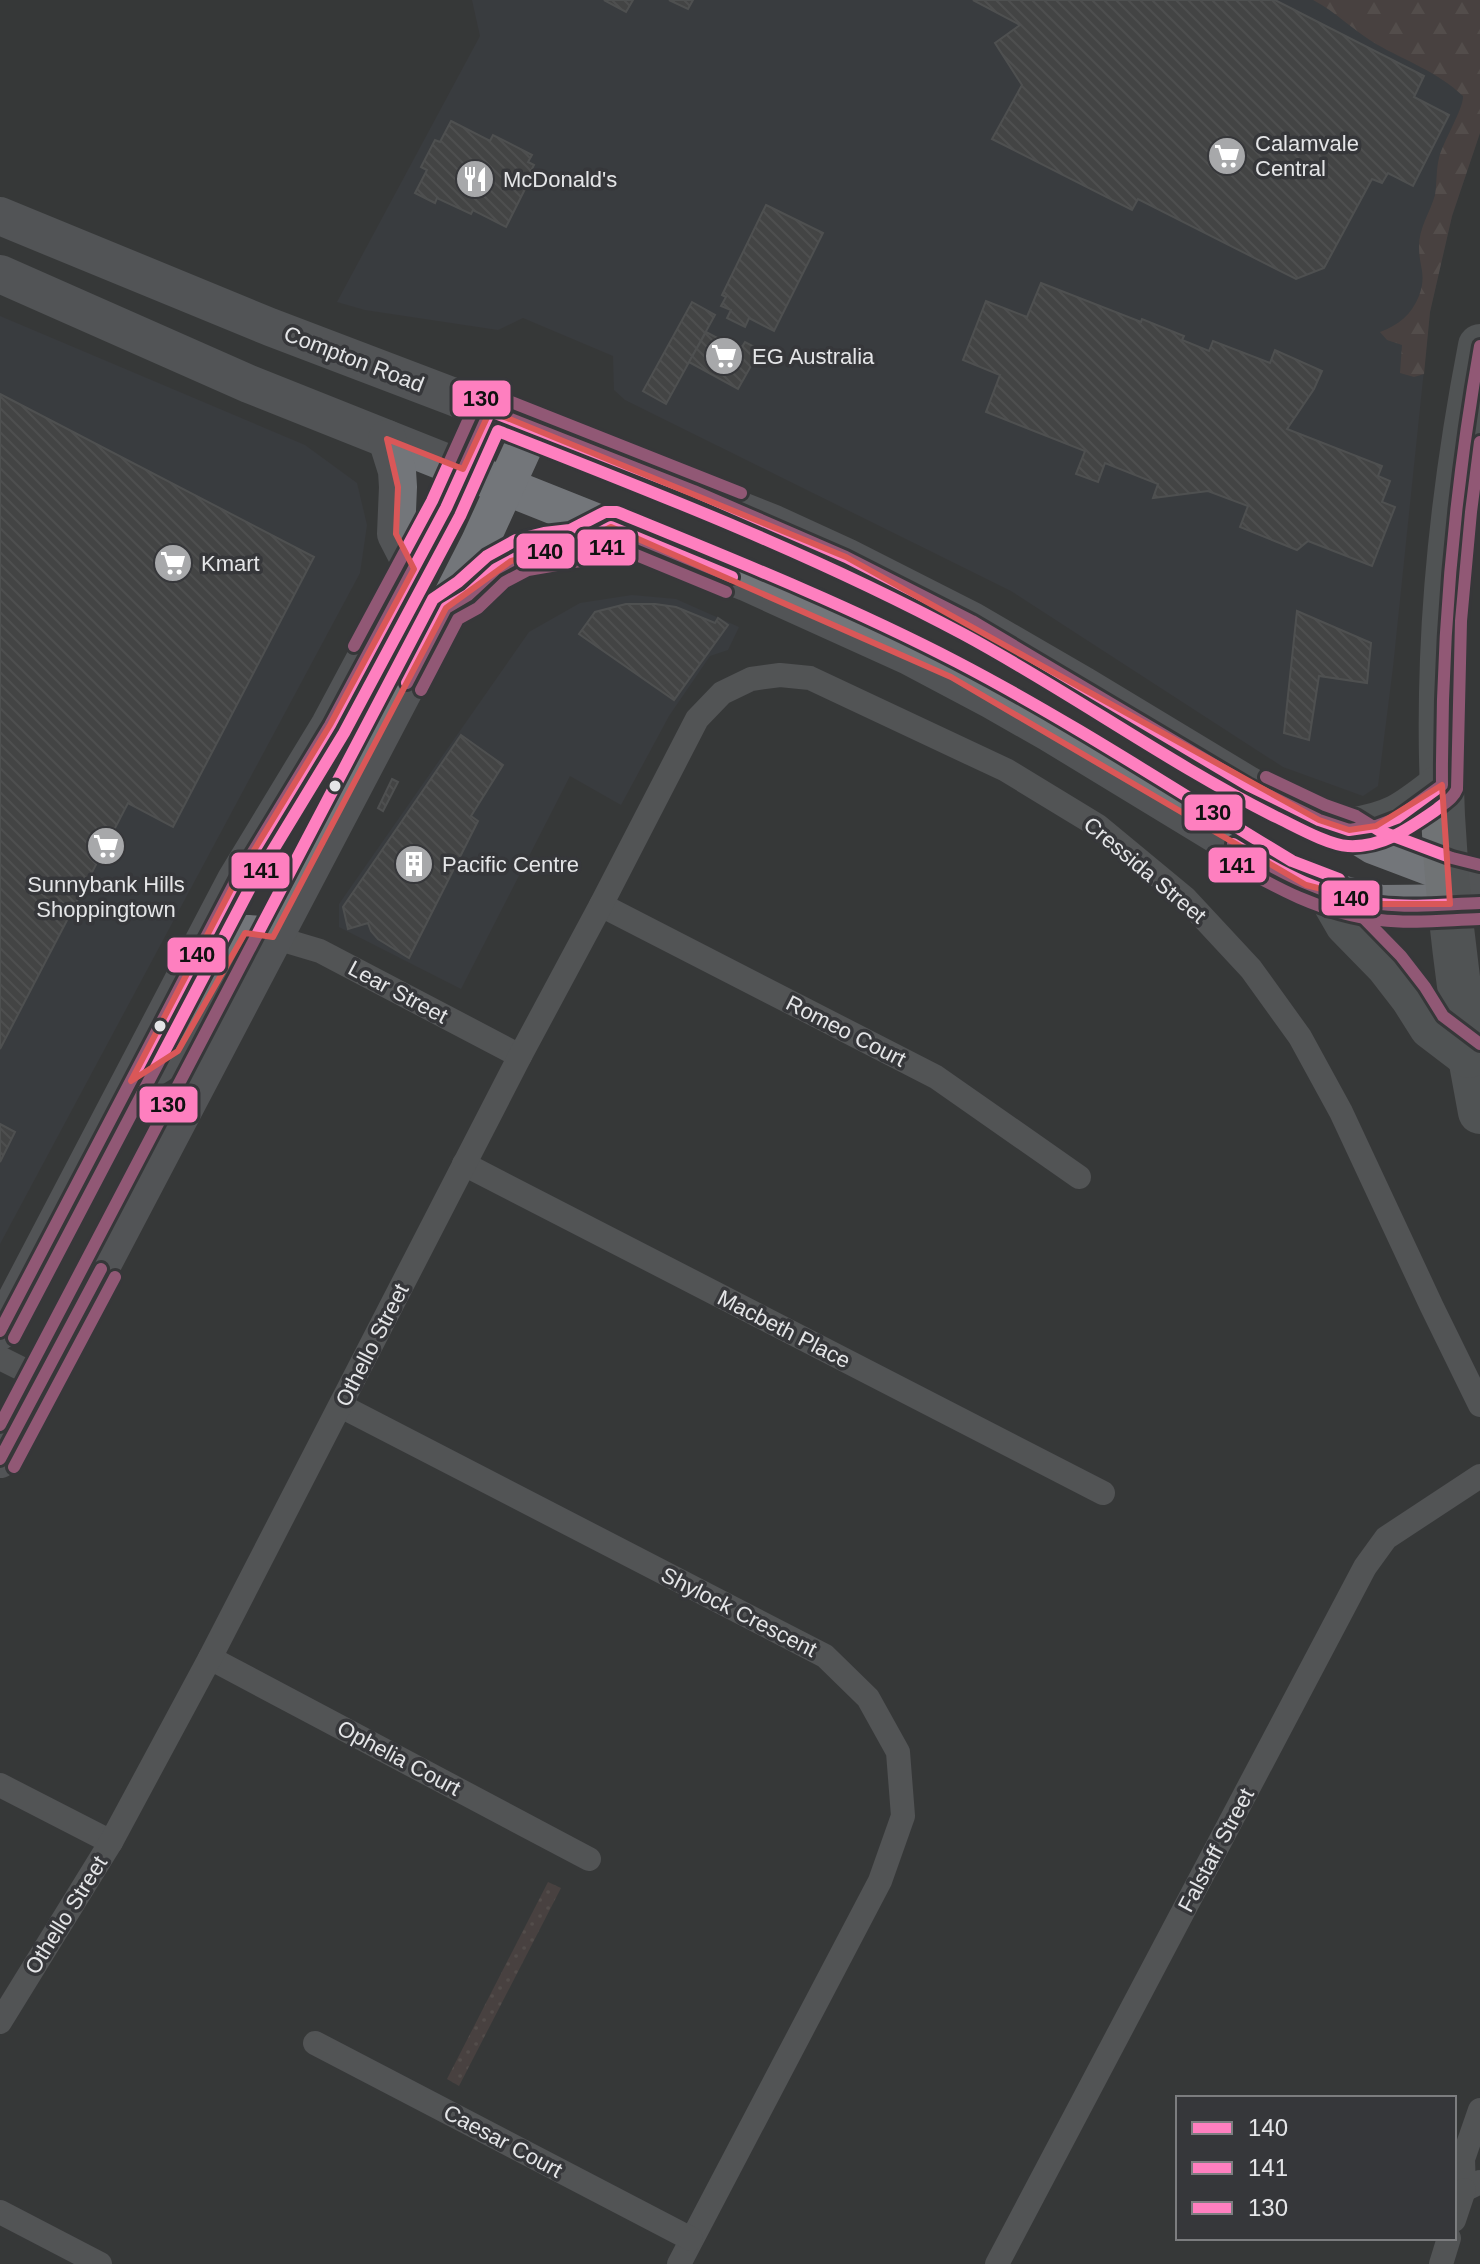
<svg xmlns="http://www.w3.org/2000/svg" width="1480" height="2264" viewBox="0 0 1480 2264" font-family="Helvetica,sans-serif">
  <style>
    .built { fill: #3d4047 }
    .grass { fill: url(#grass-dots) }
    .forest { fill: url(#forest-firs) }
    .building { fill: url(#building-back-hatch); stroke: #6c6d6e; stroke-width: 2 }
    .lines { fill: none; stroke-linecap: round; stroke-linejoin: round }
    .street { stroke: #737578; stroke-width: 24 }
    .primary { stroke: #73767a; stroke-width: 38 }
    .highway { stroke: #707375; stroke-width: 44 }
    .bus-1-casing { stroke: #36373a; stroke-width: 18 }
    .bus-2-casing { stroke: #36373a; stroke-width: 18 }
    .bus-3-casing { stroke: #36373a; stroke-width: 18 }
    .bus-1 { stroke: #fe7fbf; stroke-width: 12 }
    .bus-2 { stroke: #fe7fbf; stroke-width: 12 }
    .bus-3 { stroke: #fe7fbf; stroke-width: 12 }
    .marked { fill: none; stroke: #da5758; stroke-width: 6; stroke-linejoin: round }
    .bus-dot { fill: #e4e5e7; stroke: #36373a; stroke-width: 3 }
    .labels { text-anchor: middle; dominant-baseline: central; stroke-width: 7; stroke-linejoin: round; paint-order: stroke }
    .poi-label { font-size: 22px; fill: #e4e5e7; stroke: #36373a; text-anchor: start }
    .street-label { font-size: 22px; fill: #e4e5e7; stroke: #36373a }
    .line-badge { stroke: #36373a; stroke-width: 3 }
    .pale-badge-label { font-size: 22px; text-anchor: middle; font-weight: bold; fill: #111 }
  </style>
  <defs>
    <pattern id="grass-dots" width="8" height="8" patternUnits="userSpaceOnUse" patternTransform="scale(2)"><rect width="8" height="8" fill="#5e4d49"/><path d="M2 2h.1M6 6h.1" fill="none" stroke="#756663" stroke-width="1.8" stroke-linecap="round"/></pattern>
    <pattern id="forest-firs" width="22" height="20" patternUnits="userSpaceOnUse" patternTransform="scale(2)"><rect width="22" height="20" fill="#5e4d49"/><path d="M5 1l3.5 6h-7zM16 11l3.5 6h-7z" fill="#756663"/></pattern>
    <pattern id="building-back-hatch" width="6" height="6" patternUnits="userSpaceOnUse" patternTransform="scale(2)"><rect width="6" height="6" fill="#525253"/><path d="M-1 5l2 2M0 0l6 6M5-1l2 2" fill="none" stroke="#6b6b6c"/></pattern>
  </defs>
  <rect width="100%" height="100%" fill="#373839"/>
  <!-- built -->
  <g class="built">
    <polygon points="472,0 1330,0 1480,74 1480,133 1452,216 1430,312 1393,667 1378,786 1363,796 1283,767 1011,591 625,400 614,390 613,356 523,318 498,330 365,310 337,302 480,36"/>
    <polygon points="0,316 305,445 357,483 367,525 360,573 0,1244"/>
    <polygon points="632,595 676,599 739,627 728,650 710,656 669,716 621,805 570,776 461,989 339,927 339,904 529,632 580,603"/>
  </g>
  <!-- grass -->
  <polygon class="grass" points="548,1882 561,1888 459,2086 447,2079"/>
  <!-- forest -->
  <path class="forest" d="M1313,0H1480V133L1452,216L1430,312L1424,374L1414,377L1400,373L1402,345L1387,340L1380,332C1399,325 1411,315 1419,296C1427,274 1419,267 1419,247C1419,227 1430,213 1435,195C1437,183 1436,170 1439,158C1443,142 1464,108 1463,96C1438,72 1406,61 1376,44C1354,31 1336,12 1313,0Z"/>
  <!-- building -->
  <g class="building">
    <polygon points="604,0 633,0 626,12"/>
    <polygon points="669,0 693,0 688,9"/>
    <polygon points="973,0 1275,0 1424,76 1414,97 1449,115 1413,186 1388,173 1382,183 1372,179 1324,268 1296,279 1138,199 1132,210 992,139 1022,85 995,43 1020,25"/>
    <polygon points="451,121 490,141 493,135 532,155 528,162 534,165 522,188 525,189 506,227 473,210 471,214 437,198 435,203 415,193 427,170 421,167 435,140 440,142"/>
    <polygon points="766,205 823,233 774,331 749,318 745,327 727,318 731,310 721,306 726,297 722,295"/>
    <polygon points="1041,283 1141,322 1142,319 1184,336 1182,340 1209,351 1213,341 1270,363 1275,350 1322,371 1314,389 1287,429 1382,466 1378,476 1390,481 1382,502 1395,507 1372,566 1308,541 1297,550 1240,527 1248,506 1208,491 1153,498 1158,484 1105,463 1098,482 1076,474 1085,451 986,412 1000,375 963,360 986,301 1027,317"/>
    <polygon points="692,302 715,315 666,404 643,391"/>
    <polygon points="706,332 734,347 736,343 742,347 745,342 760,350 738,389 689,362"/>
    <polygon points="0,394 314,557 173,827 128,803 0,1049"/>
    <polygon points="626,604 655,604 676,607 715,623 718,618 728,625 674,700 579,634 595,612"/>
    <polygon points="1297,611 1371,643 1367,683 1319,676 1309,740 1284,733"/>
    <polygon points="461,735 503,765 471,816 478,821 409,958 378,939 371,931 368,923 348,929 343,907"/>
    <polygon points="392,779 398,782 383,811 378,808"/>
    <polygon points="0,1124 15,1132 0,1162"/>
  </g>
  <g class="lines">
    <!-- street -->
    <g class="street">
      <polyline points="601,905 936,1077 1079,1177"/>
      <polyline points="273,937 320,951 520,1056"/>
      <polyline points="464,1164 1103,1493"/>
      <polyline points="0,1358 42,1379"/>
      <polyline points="341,1406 825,1656 868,1698 898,1752 903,1816 880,1881 679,2264"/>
      <polyline points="210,1658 589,1859"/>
      <polyline points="0,1785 111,1842"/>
      <polyline points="0,2022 111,1842 210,1658 520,1056 601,905 697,719 722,693 751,679 780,675 810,678 1006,770 1098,826 1185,898 1251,969 1300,1037 1341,1112 1432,1307 1480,1405"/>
      <polyline points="315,2043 691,2239"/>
      <polyline points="1480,2110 1463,2159 1464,2190 1480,2182"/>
      <polyline points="0,2212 100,2264"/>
      <polyline points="1454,2220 1464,2190"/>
      <polyline points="997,2264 1365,1567 1386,1538 1480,1476"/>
      <polyline points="1441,2264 1449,2238"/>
    </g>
    <!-- primary -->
    <g class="primary">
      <polyline points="0,216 270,327 454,397 774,524 846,557 972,621 1084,686 1248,785 1283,804 1349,830 1373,845 1447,873 1480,882"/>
      <polyline points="0,274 249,384 746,582 909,656 992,700 1050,733 1285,876 1328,891 1381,904 1480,903"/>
      <polyline points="387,439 397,471 398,487 396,534 414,569"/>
      <path d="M455,603C479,589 495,565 522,556C539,549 561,552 577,545C589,541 600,533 611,527"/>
      <polyline points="134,1080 172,1056 178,1051 238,941 245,934 250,934 273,937"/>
      <polyline points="0,1331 236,880 330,725 446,508 490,411"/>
      <polyline points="0,1459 427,646 480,542 532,428"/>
    </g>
    <!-- highway -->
    <g class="highway">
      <path d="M1480,346C1460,449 1446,555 1442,659C1436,811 1451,963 1480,1112"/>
      <path d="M1349,830C1395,823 1406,813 1442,785"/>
      <polyline points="1328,891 1347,924 1388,966 1412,997 1431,1027 1469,1056"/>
    </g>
    <defs>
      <g id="bus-1">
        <polyline points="407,683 446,608 468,595 496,569 522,555 575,546 611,527 732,577"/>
        <path d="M1233,844C1279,872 1327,898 1381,904C1414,908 1447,904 1480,903"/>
        <path d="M0,1331L236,880L330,725L446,508L490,411L694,491L846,557L972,621L1248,785L1319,820L1349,830L1376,826L1397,818L1442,785C1441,637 1454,492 1480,346"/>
        <polyline points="0,1459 101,1269"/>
      </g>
      <g id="bus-2">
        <polyline points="421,690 458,619 478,608 505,582 528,570 580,561 612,545 726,592"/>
        <path d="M1225,858C1273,887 1323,914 1380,920C1413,924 1447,920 1480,919"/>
        <path d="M14,1338L250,888L344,733L460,516L498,431C656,493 813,554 963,634C1069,691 1168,763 1276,817C1295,826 1328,845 1348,846C1382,848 1410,828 1436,810C1444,803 1453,799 1457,789L1461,621L1471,512L1480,442"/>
        <polyline points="14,1467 115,1277"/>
      </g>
      <g id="bus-3">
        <polyline points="354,646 432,501 476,403 484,396 496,396 741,493"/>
        <polyline points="1266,777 1325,805 1356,816 1380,831 1452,858 1480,865"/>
        <path d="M0,1425L433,599L458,582L487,556L516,540L544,533L570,530L605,512H617C732,559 847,605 957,662C1072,722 1181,794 1292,861L1339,879L1360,914L1401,956L1425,987L1443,1016L1480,1044"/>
      </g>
    </defs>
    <!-- bus-1 casing -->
    <use href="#bus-1" class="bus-1-casing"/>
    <!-- bus-2 casing -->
    <use href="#bus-2" class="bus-2-casing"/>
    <!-- bus-3 casing -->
    <use href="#bus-3" class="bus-3-casing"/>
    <!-- bus-1 -->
    <use href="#bus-1" class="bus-1"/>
    <!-- bus-2 -->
    <use href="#bus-2" class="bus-2"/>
    <!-- bus-3 -->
    <use href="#bus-3" class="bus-3"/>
  </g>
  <!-- marked area -->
  <path d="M0 0H1480V2264H0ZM490,411L846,557L1319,820L1349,830L1376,826L1442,785L1450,904H1381L1306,885L951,677L611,527L575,546L511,561L446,608L273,937L245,933L178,1051L131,1081L236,880L330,725L414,569L396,534L398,487L387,439L463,469Z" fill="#373839" fill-opacity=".55" fill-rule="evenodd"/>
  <path class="marked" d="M490,411L846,557L1319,820L1349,830L1376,826L1442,785L1450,904H1381L1306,885L951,677L611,527L575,546L511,561L446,608L273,937L245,933L178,1051L131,1081L236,880L330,725L414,569L396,534L398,487L387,439L463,469Z"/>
  <!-- icons -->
  <defs>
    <symbol id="supermarket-disc" viewBox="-11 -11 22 22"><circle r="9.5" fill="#a7a8aa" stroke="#36373a"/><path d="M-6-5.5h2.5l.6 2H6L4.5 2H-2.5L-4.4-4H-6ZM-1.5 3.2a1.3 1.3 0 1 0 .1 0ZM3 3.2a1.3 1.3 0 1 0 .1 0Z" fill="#fff"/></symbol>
    <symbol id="restaurant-disc" viewBox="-11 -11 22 22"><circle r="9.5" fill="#a7a8aa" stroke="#36373a"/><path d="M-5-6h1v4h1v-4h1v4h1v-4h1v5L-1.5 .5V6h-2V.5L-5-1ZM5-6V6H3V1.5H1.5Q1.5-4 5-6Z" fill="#fff"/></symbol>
    <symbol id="building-disc" viewBox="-11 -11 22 22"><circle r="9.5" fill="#a7a8aa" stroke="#36373a"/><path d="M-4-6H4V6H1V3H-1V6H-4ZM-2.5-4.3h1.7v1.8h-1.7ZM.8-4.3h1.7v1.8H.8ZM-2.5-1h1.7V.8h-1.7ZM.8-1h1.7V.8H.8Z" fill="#fff"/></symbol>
  </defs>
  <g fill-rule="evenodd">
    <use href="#supermarket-disc" x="1205" y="134" width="44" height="44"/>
    <use href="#restaurant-disc" x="453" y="157" width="44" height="44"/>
    <use href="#supermarket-disc" x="702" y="334" width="44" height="44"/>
    <use href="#supermarket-disc" x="151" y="541" width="44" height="44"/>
    <use href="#supermarket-disc" x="84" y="824" width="44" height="44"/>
    <use href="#building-disc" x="392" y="842" width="44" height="44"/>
  </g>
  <!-- markers -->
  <g class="bus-dot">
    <circle cx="335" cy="786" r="7"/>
    <circle cx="160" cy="1026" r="7"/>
  </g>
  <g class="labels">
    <!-- poi labels -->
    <g class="poi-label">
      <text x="1255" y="143">Calamvale<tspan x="1255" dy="25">Central</tspan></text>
      <text x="503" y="179">McDonald's</text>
      <text x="752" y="356">EG Australia</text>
      <text x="201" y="563">Kmart</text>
      <text x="442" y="864">Pacific Centre</text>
      <text x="106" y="884" text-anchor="middle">Sunnybank Hills<tspan x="106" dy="25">Shoppingtown</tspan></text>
    </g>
    <!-- street labels -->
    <g class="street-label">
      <text transform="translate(354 359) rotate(21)">Compton Road</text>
      <text transform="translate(1145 870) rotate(40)">Cressida Street</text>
      <text transform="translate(398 992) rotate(28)">Lear Street</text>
      <text transform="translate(846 1031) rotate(27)">Romeo Court</text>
      <text transform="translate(784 1329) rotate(27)">Macbeth Place</text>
      <text transform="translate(372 1345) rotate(-63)">Othello Street</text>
      <text transform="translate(739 1612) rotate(27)">Shylock Crescent</text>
      <text transform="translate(399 1758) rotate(28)">Ophelia Court</text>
      <text transform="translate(1216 1850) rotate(-62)">Falstaff Street</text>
      <text transform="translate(66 1915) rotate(-58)">Othello Street</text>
      <text transform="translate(503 2141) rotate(28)">Caesar Court</text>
    </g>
  </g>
  <g class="line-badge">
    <rect x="451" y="379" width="61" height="39" rx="8" fill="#fe7fbf"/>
    <rect x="576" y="528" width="61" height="39" rx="8" fill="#fe7fbf"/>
    <rect x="515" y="532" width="61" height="38" rx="8" fill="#fe7fbf"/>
    <rect x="1183" y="793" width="61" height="39" rx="8" fill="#fe7fbf"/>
    <rect x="1207" y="846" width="61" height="38" rx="8" fill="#fe7fbf"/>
    <rect x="230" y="851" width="61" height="39" rx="8" fill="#fe7fbf"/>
    <rect x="1320" y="879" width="61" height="38" rx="8" fill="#fe7fbf"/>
    <rect x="166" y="936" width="61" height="38" rx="8" fill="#fe7fbf"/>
    <rect x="138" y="1085" width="61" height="39" rx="8" fill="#fe7fbf"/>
  </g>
  <g class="pale-badge-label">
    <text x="481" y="406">130</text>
    <text x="607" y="555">141</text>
    <text x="545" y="559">140</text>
    <text x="1213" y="820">130</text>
    <text x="1237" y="873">141</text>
    <text x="261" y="878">141</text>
    <text x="1351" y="906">140</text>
    <text x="197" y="962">140</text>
    <text x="168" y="1112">130</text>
  </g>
  <!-- legend -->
  <rect x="1176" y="2096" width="280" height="144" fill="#36373a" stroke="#7c7d7f" stroke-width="2"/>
  <rect x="1192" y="2122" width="40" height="12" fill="#fe7fbf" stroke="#7c7d7f" stroke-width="2"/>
  <text x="1248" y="2136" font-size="24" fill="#e4e5e7">140</text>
  <rect x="1192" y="2162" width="40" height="12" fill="#fe7fbf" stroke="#7c7d7f" stroke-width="2"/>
  <text x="1248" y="2176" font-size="24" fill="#e4e5e7">141</text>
  <rect x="1192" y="2202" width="40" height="12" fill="#fe7fbf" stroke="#7c7d7f" stroke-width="2"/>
  <text x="1248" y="2216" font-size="24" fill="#e4e5e7">130</text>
</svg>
